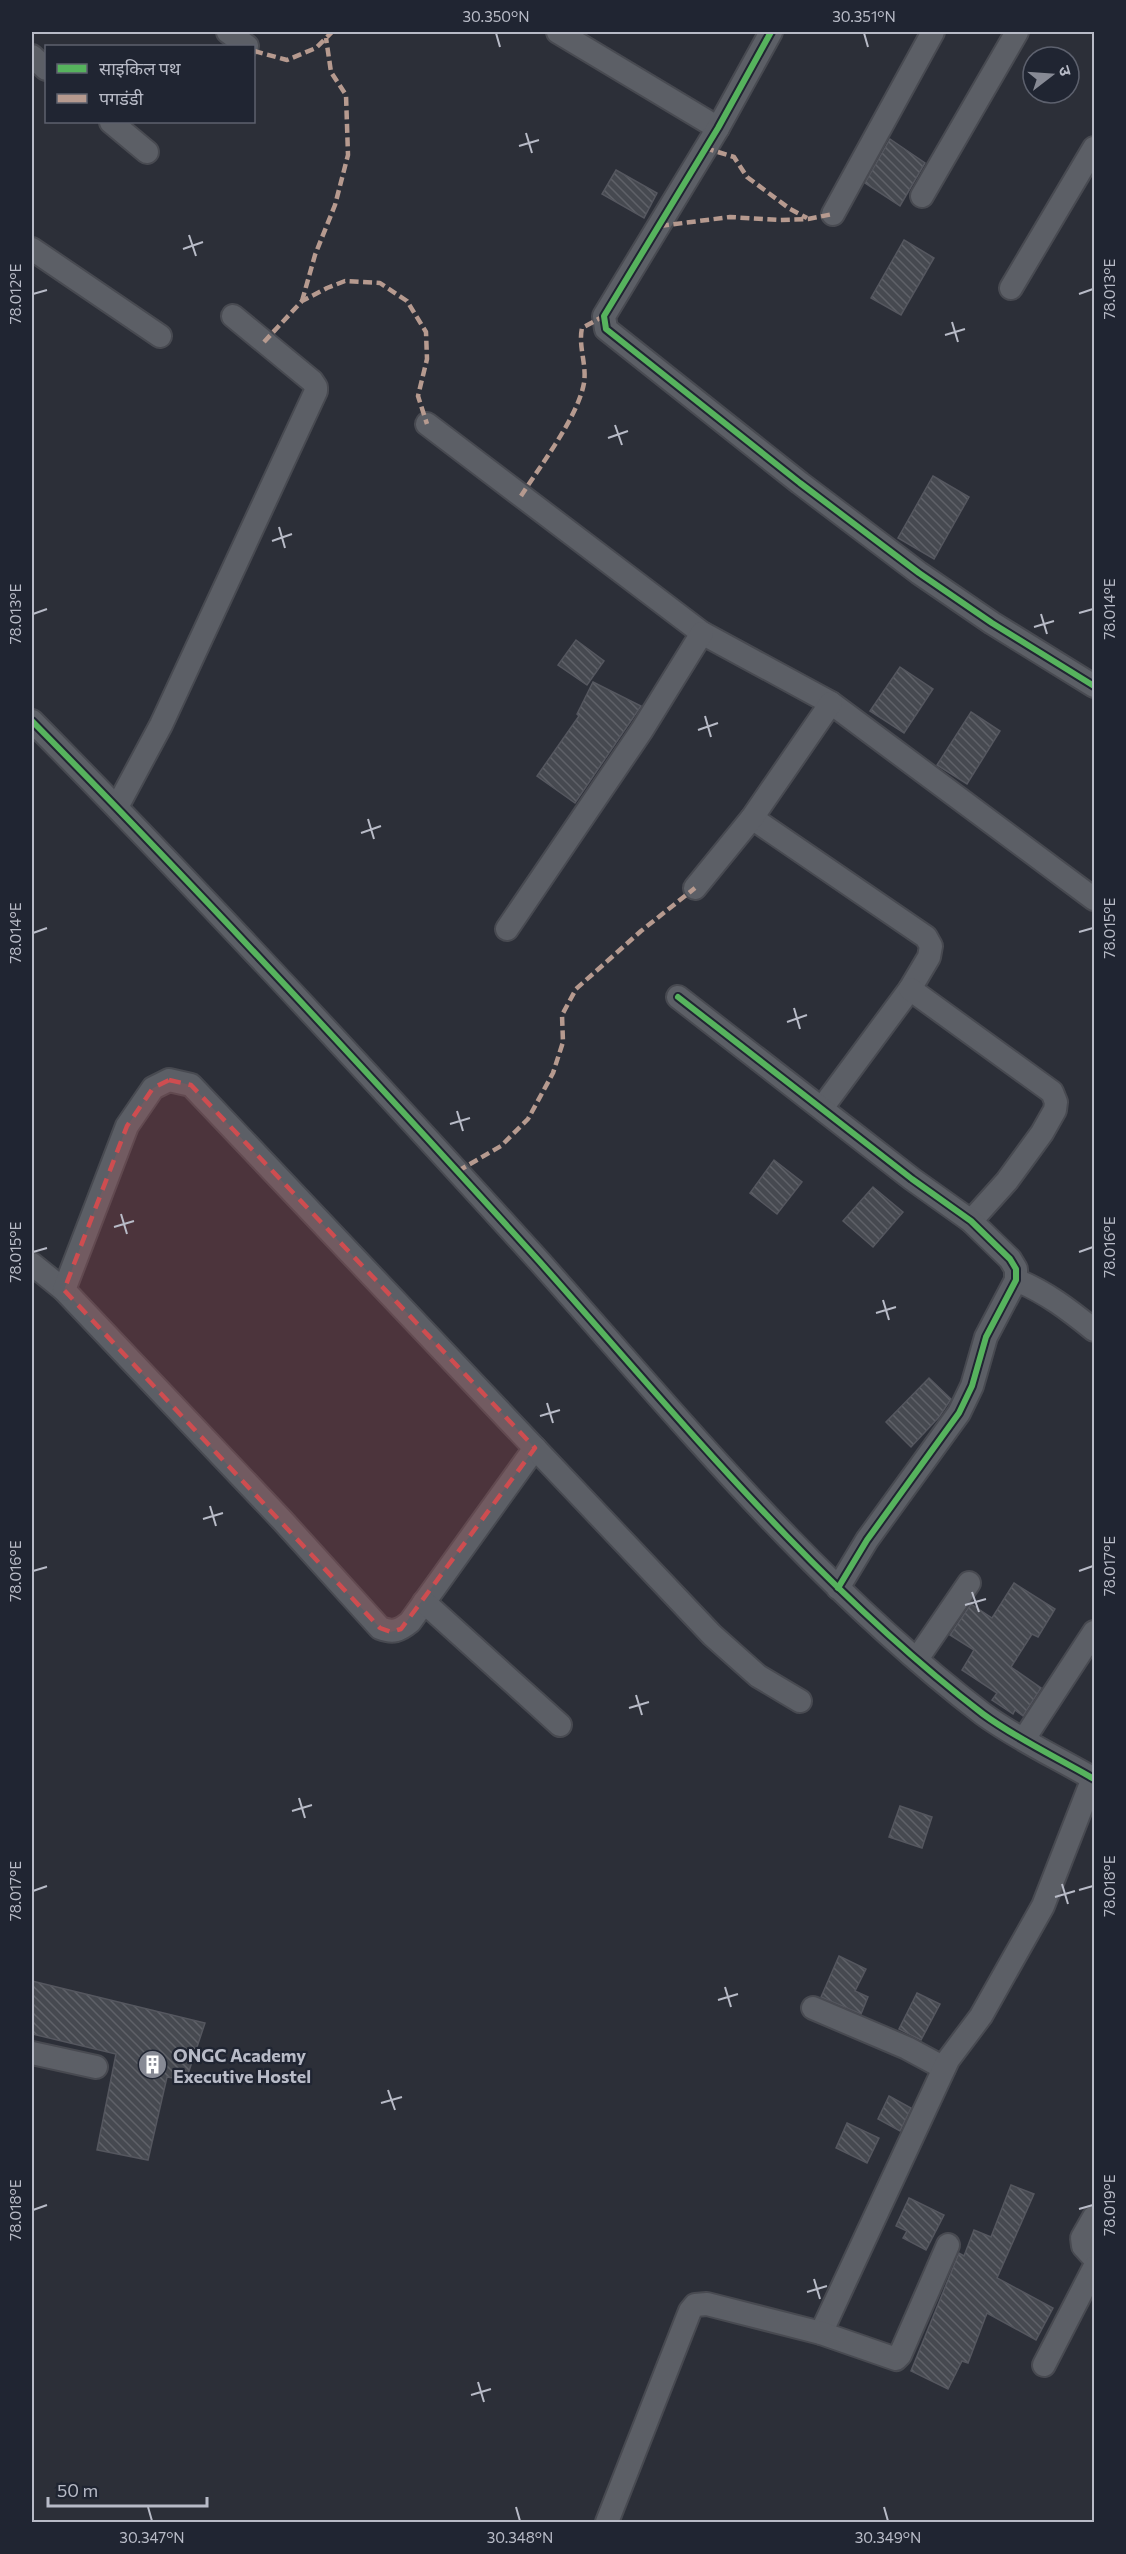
<svg xmlns="http://www.w3.org/2000/svg" width="1126" height="2554" viewBox="0 0 1126 2554" font-family="Commissioner,'Noto Sans Devanagari',sans-serif">
  <style>
    .building { fill: url(#building-back-hatch); stroke: #55575f; stroke-width: 1.5 }
    .lines { fill: none; stroke-linecap: round; stroke-linejoin: round }
    .minor-casing { stroke: #484a51; stroke-width: 26 }
    .minor { stroke: #5c5f66; stroke-width: 22 }
    .quiet { stroke: #b69a8f; stroke-width: 4.5; stroke-dasharray: 9 4.5; stroke-linecap: butt }
    .cycleway-casing { stroke: #202532; stroke-width: 10 }
    .cycleway { stroke: #56b35d; stroke-width: 6 }
    .marked { fill: #ce4d50; fill-opacity: 0.2; stroke: #ce4d50; stroke-width: 4.5; stroke-dasharray: 12 8; stroke-linejoin: round }
    .ticks { fill: none; stroke: #b8bbc7; stroke-width: 2 }
    .labels { text-anchor: middle; dominant-baseline: central; stroke-width: 4.5; stroke-linejoin: round; paint-order: stroke }
    .poi-label { font-size: 18px; font-weight: bold; fill: #b8bbc7; stroke: #202532; text-anchor: start }
    .neatline { fill: none; stroke: #b8bbc7; stroke-width: 2 }
    .ticks-label { font-size: 15px; text-anchor: middle; fill: #b8bbc7 }
  </style>
  <defs>
    <pattern id="building-back-hatch" width="6" height="6" patternUnits="userSpaceOnUse" patternTransform="scale(1.5)"><rect width="6" height="6" fill="#464950"/><path d="M-1 5l2 2M0 0l6 6M5-1l2 2" fill="none" stroke="#5f6168"/></pattern>
  </defs>
  <rect width="100%" height="100%" fill="#2c2f38"/>
  <!-- building -->
  <g class="building">
    <polygon points="890,139 925,163 900,206 865,183"/>
    <polygon points="616,170 657,193 644,218 602,194"/>
    <polygon points="904,240 934,258 901,315 871,298"/>
    <polygon points="933,476 969,497 934,559 898,538"/>
    <polygon points="576,640 604,661 587,685 558,665"/>
    <polygon points="900,667 933,689 904,733 870,711"/>
    <polygon points="593,682 641,706 575,803 537,776 579,716 577,714"/>
    <polygon points="971,712 1000,731 967,784 937,765"/>
    <polygon points="774,1160 802,1182 777,1214 750,1193"/>
    <polygon points="873,1187 903,1212 873,1247 843,1221"/>
    <polygon points="929,1378 951,1399 939,1417 911,1447 886,1422"/>
    <polygon points="1014,1583 1055,1609 1038,1637 1032,1634 1011,1667 1041,1688 1023,1716 1015,1710 1013,1714 992,1700 997,1693 962,1670 974,1650 950,1635 971,1604 992,1618"/>
    <polygon points="900,1806 932,1817 922,1848 889,1837"/>
    <polygon points="839,1956 866,1969 855,1991 868,1997 861,2014 821,1997"/>
    <polygon points="32,1981 205,2023 186,2080 167,2077 148,2160 97,2150 116,2054 32,2034"/>
    <polygon points="917,1993 940,2004 921,2040 899,2029"/>
    <polygon points="889,2096 911,2108 900,2131 878,2119"/>
    <polygon points="847,2123 879,2138 867,2163 836,2148"/>
    <polygon points="1011,2185 1034,2194 997,2278 1053,2308 1036,2340 987,2313 968,2363 962,2361 948,2389 911,2371 959,2253 964,2256 974,2230 991,2237"/>
    <polygon points="909,2198 944,2215 926,2250 903,2238 907,2231 896,2226"/>
  </g>
  <g class="lines">
    <defs>
      <g id="minor">
        <polyline points="228,32 247,46"/>
        <polyline points="558,32 718,128"/>
        <polyline points="771,32 718,128 604,316 606,329 800,483 919,573 992,623 1094,686"/>
        <polyline points="32,56 46,69"/>
        <polyline points="111,122 147,152"/>
        <polyline points="922,196 1017,32"/>
        <polyline points="833,214 933,32"/>
        <polyline points="32,249 160,336"/>
        <polyline points="1011,288 1094,148"/>
        <polyline points="427,424 702,633 831,703 1094,899"/>
        <path d="M32,721C205,896 373,1078 539,1261C679,1418 815,1585 983,1714C1017,1739 1058,1758 1094,1779"/>
        <polyline points="117,807 161,725 316,391 316,387 312,381 233,316"/>
        <polyline points="752,818 926,937 931,946 929,957 910,989 822,1108"/>
        <polyline points="695,888 752,818 831,703"/>
        <polyline points="507,929 642,730 702,633"/>
        <polyline points="910,989 1052,1092 1056,1102 1055,1110 1042,1133 1007,1181 971,1221"/>
        <polyline points="678,997 912,1179 971,1221 1010,1259 1016,1269 1016,1280 986,1337 972,1386 959,1413 867,1540 838,1588"/>
        <path d="M32,1264L64,1290L282,1520L380,1628C393,1633 399,1631 410,1622L535,1448"/>
        <path d="M1016,1280C1046,1292 1069,1310 1094,1330"/>
        <polyline points="64,1290 127,1126 153,1088 169,1080 191,1085 712,1635 758,1676 800,1701"/>
        <polyline points="424,1602 560,1725"/>
        <polyline points="917,1659 969,1583"/>
        <polyline points="1024,1739 1094,1632"/>
        <polyline points="813,2008 907,2048 944,2068"/>
        <polyline points="32,2053 96,2067"/>
        <polyline points="1094,2217 1082,2238 1083,2246 1094,2258"/>
        <polyline points="821,2333 948,2060 981,2016 1043,1906 1093,1778"/>
        <polyline points="1044,2365 1094,2268"/>
        <polyline points="607,2522 690,2311 695,2305 707,2304 821,2333 896,2359 900,2355 948,2245"/>
      </g>
    </defs>
    <!-- minor casing -->
    <use href="#minor" class="minor-casing"/>
    <!-- minor -->
    <use href="#minor" class="minor"/>
    <!-- quiet -->
    <g class="quiet">
      <polyline points="254,51 287,60 316,48 332,32"/>
      <polyline points="705,148 734,157 747,177 790,209 807,218"/>
      <polyline points="660,226 730,217 779,220 808,219 833,214"/>
      <polyline points="302,301 315,255 335,205 348,155 346,95 331,72 326,38"/>
      <polyline points="264,342 302,301 327,288 345,281 380,283 407,301 426,332 427,359 418,396 427,424"/>
      <path d="M521,496C540,466 578,417 584,383C587,365 578,346 582,328L604,316"/>
      <polyline points="458,1171 501,1146 528,1119 553,1073 563,1042 562,1015 576,989 641,931 695,888"/>
    </g>
    <defs>
      <g id="cycleway">
        <polyline points="771,32 718,128 604,316 606,329 800,483 919,573 992,623 1094,686"/>
        <path d="M32,721C205,896 373,1078 539,1261C679,1418 815,1585 983,1714C1017,1739 1058,1758 1094,1779"/>
        <polyline points="678,997 912,1179 971,1221 1010,1259 1016,1269 1016,1280 986,1337 972,1386 959,1413 867,1540 838,1588"/>
      </g>
    </defs>
    <!-- cycleway casing -->
    <use href="#cycleway" class="cycleway-casing"/>
    <!-- cycleway -->
    <use href="#cycleway" class="cycleway"/>
  </g>
  <!-- marked area -->
  <path class="marked" d="M169,1080L191,1085L535,1448L401,1629L391,1632L380,1628L64,1290L127,1126L153,1088Z"/>
  <!-- ticks -->
  <path class="ticks" d="M496,33L500,47M864,33L868,47M526,133L532,153M519,146L539,140M189,235L196,256M183,249L203,242M33,294L47,290M1079,294L1093,289M952,322L958,342M945,335L965,329M615,425L622,445M608,438L628,431M279,527L285,548M272,541L292,534M1079,613L1093,609M33,614L47,609M1041,614L1047,634M1034,627L1054,621M705,716L711,737M698,730L718,723M368,819L374,839M361,833L381,826M1079,932L1093,928M33,933L47,928M794,1008L800,1029M787,1022L807,1015M457,1111L463,1131M450,1124L470,1118M121,1214L127,1234M114,1227L134,1221M33,1252L47,1248M1079,1252L1093,1247M883,1300L889,1320M876,1313L896,1307M547,1403L553,1423M540,1416L560,1410M210,1506L216,1526M203,1519L223,1513M33,1571L47,1567M1079,1571L1093,1566M972,1592L979,1612M965,1605L986,1599M636,1695L642,1715M629,1708L649,1702M299,1798L305,1818M292,1811L312,1805M1062,1884L1068,1904M1079,1890L1093,1886M33,1891L47,1886M1055,1897L1075,1891M725,1987L731,2007M718,2000L738,1994M388,2090L395,2110M381,2103L402,2097M1079,2209L1093,2205M33,2210L47,2205M814,2279L820,2299M807,2292L827,2286M478,2382L484,2402M471,2395L491,2389M148,2507L152,2521M516,2507L520,2521M884,2507L888,2521"/>
  <!-- icons -->
  <defs>
    <symbol id="building-disc" viewBox="-11 -11 22 22"><circle r="9.5" fill="#878a95" stroke="#202532"/><path d="M-4-6H4V6H1V3H-1V6H-4ZM-2.5-4.3h1.7v1.8h-1.7ZM.8-4.3h1.7v1.8H.8ZM-2.5-1h1.7V.8h-1.7ZM.8-1h1.7V.8H.8Z" fill="#fff"/></symbol>
  </defs>
  <g fill-rule="evenodd">
    <use href="#building-disc" x="136" y="2048" width="33" height="33"/>
  </g>
  <g class="labels">
    <!-- poi labels -->
    <g class="poi-label">
      <text x="173" y="2055">ONGC Academy<tspan x="173" dy="21">Executive Hostel</tspan></text>
    </g>
  </g>
  <!-- border -->
  <rect width="1126" height="2554" fill="none" stroke="#202532" stroke-width="66"/>
  <!-- legend -->
  <rect x="45" y="45" width="210" height="78" fill="#202532" stroke="#5d616e" stroke-width="1.5"/>
  <rect x="57" y="64" width="30" height="9" fill="#56b35d" stroke="#5d616e" stroke-width="1.5"/>
  <text x="99" y="75" font-size="18" fill="#b8bbc7">साइकिल पथ</text>
  <rect x="57" y="94" width="30" height="9" fill="#b69a8f" stroke="#5d616e" stroke-width="1.5"/>
  <text x="99" y="105" font-size="18" fill="#b8bbc7">पगडंडी</text>
  <!-- north arrow -->
  <g transform="translate(1051 75) rotate(73)"><circle r="28" fill="#202532" stroke="#5d616e" stroke-width="1.5"/>
  <path d="M0-4.5L10 22L0 15L-10 22Z" fill="#878a95"/>
  <text y="-9" font-size="16" font-weight="bold" text-anchor="middle" fill="#b8bbc7">उ</text>
  </g>
  <!-- scale -->
  <path d="M48 2497v9h159v-9" fill="none" stroke="#b8bbc7" stroke-width="3"/>
  <text x="57" y="2497" font-size="18" fill="#b8bbc7" stroke="#202532" stroke-width="4.5" paint-order="stroke">50 m</text>
  <rect x="33" y="33" width="1060" height="2488" class="neatline"/>
  <g class="ticks-label">
    <text x="496" y="22">30.350°N</text>
    <text x="864" y="22">30.351°N</text>
    <text transform="translate(1110 289) rotate(-90)" y="5">78.013°E</text>
    <text transform="translate(16 294) rotate(-90)" y="5">78.012°E</text>
    <text transform="translate(1110 609) rotate(-90)" y="5">78.014°E</text>
    <text transform="translate(16 614) rotate(-90)" y="5">78.013°E</text>
    <text transform="translate(1110 928) rotate(-90)" y="5">78.015°E</text>
    <text transform="translate(16 933) rotate(-90)" y="5">78.014°E</text>
    <text transform="translate(1110 1247) rotate(-90)" y="5">78.016°E</text>
    <text transform="translate(16 1252) rotate(-90)" y="5">78.015°E</text>
    <text transform="translate(1110 1566) rotate(-90)" y="5">78.017°E</text>
    <text transform="translate(16 1571) rotate(-90)" y="5">78.016°E</text>
    <text transform="translate(1110 1886) rotate(-90)" y="5">78.018°E</text>
    <text transform="translate(16 1891) rotate(-90)" y="5">78.017°E</text>
    <text transform="translate(1110 2205) rotate(-90)" y="5">78.019°E</text>
    <text transform="translate(16 2210) rotate(-90)" y="5">78.018°E</text>
    <text x="152" y="2543">30.347°N</text>
    <text x="520" y="2543">30.348°N</text>
    <text x="888" y="2543">30.349°N</text>
  </g>
</svg>
